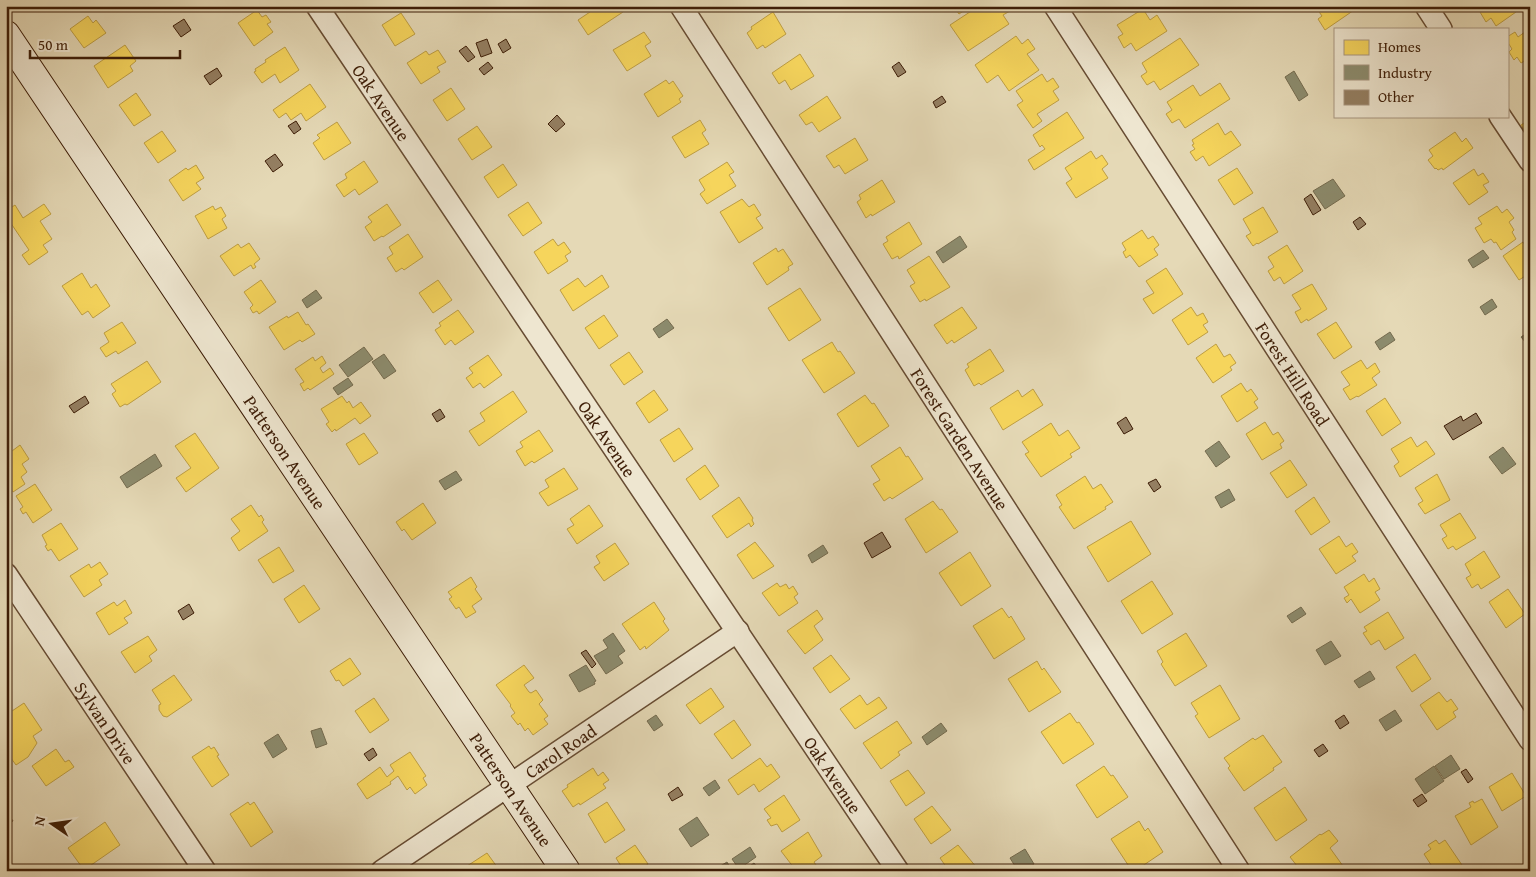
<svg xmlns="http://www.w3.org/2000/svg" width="1536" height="877" viewBox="0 0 1536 877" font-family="'Gentium Book Plus',serif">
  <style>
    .homes { fill: #f6d55c; stroke: #be9e42 }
    .industry { fill: #8c8c6e; stroke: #746b4f }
    .building { fill: #947f62; stroke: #3d1d07 }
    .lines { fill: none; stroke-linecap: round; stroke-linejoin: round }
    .minor-casing { stroke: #674c33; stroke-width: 24 }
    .secondary-casing { stroke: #3d1d07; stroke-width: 30 }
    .minor { stroke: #eee6d0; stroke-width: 21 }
    .secondary { stroke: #eee6d0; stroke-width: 28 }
    .labels { text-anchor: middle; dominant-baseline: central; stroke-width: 5; stroke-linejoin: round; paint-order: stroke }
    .street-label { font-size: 18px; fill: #3d1d07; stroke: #eee6d0 }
  </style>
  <rect width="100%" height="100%" fill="#e5d9b6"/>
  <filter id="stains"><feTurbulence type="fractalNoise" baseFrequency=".004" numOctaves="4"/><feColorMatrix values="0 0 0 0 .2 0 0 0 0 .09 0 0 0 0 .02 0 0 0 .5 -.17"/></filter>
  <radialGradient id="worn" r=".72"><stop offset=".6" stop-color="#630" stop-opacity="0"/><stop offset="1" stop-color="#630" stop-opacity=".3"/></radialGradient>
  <!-- homes -->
  <g class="homes">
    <polygon points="586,6 619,6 623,12 588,35 578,20 590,12"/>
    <polygon points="953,6 971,6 959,14"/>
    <polygon points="979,6 1007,6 1010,11 1003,15 1009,24 968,51 950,25"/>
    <polygon points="1107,6 1121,6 1111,12"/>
    <polygon points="1315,6 1360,6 1325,30 1318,19 1322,16"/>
    <polygon points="1483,6 1521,6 1515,11 1516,12 1496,26 1491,18 1486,22 1480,12 1484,8"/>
    <polygon points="1143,9 1150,20 1157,15 1167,31 1136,51 1131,43 1124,48 1118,37 1123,34 1117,25"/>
    <polygon points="257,10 262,17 266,15 271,22 267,24 273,32 254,46 238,23"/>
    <polygon points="773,12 786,34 765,48 763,45 757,49 747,33 752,29 751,27"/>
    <polygon points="401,13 415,34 395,46 382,25"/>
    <polygon points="88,16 93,23 96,20 106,33 84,48 70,29"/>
    <polygon points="1529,29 1530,58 1521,63 1517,57 1514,60 1509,52 1512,49 1507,41 1507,37 1515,32 1518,37"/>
    <polygon points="644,32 651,42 645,46 651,56 627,71 613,50"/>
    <polygon points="1016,36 1022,44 1028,39 1035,49 1027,54 1039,70 1009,91 998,75 987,83 975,65"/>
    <polygon points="1180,38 1199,65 1160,90 1154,81 1147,85 1141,76 1147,72 1142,63"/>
    <polygon points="125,45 136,61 130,66 133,71 108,88 94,66"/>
    <polygon points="285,47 299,70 280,83 275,74 262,83 254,72 256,71 255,69 266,62 265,60"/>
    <polygon points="438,50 446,62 437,67 440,72 421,84 407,63 426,51 429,55"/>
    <polygon points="800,54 814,76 791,90 785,80 779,84 772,73"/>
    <polygon points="1042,74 1047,82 1053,78 1059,87 1053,91 1059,100 1037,114 1042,121 1033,128 1017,105 1023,101 1016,91"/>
    <polygon points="666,80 669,84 673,81 683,96 679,99 681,102 658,117 644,94"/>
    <polygon points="1220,83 1230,99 1185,128 1179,119 1172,123 1166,114 1172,110 1167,102 1193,85 1200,96"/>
    <polygon points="310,84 326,107 306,121 301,113 291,120 286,113 279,118 273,110"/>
    <polygon points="451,88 465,109 447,121 433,100"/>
    <polygon points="136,93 151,115 134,126 119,105"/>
    <polygon points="827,96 841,118 819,132 812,122 806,125 799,115"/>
    <polygon points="1067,112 1084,138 1034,170 1028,160 1045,149 1042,145 1040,147 1033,135"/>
    <polygon points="1530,119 1530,139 1521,125"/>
    <polygon points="700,120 706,130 702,133 709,144 685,158 672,137"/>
    <polygon points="337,122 351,143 324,160 313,143 320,138 317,135"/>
    <polygon points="1218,123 1225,135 1231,131 1241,145 1209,166 1203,156 1196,161 1190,152 1195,149 1192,145 1194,144 1192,140"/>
    <polygon points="477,126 492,147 472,160 458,139"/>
    <polygon points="162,131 176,151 158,163 144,143"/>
    <polygon points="1455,132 1462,142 1466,138 1473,148 1443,170 1442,168 1438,170 1436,168 1435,169 1428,160 1433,156 1429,150"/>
    <polygon points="855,138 868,160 845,174 839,165 834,168 826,156"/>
    <polygon points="1091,151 1096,159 1102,155 1108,164 1102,169 1108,178 1076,198 1066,183 1072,179 1065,168"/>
    <polygon points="364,161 378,182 359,195 355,189 344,197 336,185 347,178 345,174"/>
    <polygon points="727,162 734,172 729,175 736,186 707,204 700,194 705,190 699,180"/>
    <polygon points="503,164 517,185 498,198 484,177"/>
    <polygon points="196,165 204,178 196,183 201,189 183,201 169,180 186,168 188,170"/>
    <polygon points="1237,168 1253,193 1234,205 1218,180"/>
    <polygon points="1474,169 1478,176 1483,173 1489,182 1483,185 1488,192 1469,205 1453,183"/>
    <polygon points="882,180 895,202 872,216 871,214 866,218 857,202 861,199 859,195"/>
    <polygon points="742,199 749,207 754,204 761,215 756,218 763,228 739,243 720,212"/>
    <polygon points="528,202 542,223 523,236 508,215"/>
    <polygon points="44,204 51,214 40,221 52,239 43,245 48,252 29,265 22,255 29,250 6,216 6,211 15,205 23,218"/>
    <polygon points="387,204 401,225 383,237 382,236 374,241 365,227 372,222 368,217"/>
    <polygon points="213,206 215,210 221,207 226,216 222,219 227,228 208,239 195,216"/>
    <polygon points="1497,206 1502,213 1507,209 1514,218 1509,222 1514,230 1512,232 1516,239 1501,250 1496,242 1494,243 1491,239 1484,243 1475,228 1482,224 1478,218"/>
    <polygon points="1263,207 1278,232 1258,244 1257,243 1253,246 1246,236 1251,233 1243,219"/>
    <polygon points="909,222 922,244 899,259 898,256 892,259 883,244 888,241 886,237"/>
    <polygon points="1142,230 1148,239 1153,236 1159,245 1154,249 1158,255 1139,267 1130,255 1126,258 1123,252 1126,250 1122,243"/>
    <polygon points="408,234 423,257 404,270 402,268 396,272 387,258 393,254 389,247"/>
    <polygon points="553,239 558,246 564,242 571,252 565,256 568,261 548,274 534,252"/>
    <polygon points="1523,242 1528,250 1530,248 1530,273 1519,280 1503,256"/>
    <polygon points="249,243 260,259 254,264 256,267 253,269 251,265 234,276 220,256 238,244 241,248"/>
    <polygon points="1287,245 1303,271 1284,284 1280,277 1274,281 1268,271 1274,267 1268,257"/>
    <polygon points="776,248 778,252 783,249 793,264 788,267 789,270 767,285 753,263"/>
    <polygon points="929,256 950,287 926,301 925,299 920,302 910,286 915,283 907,270"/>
    <polygon points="1166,268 1183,294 1153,314 1143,299 1154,293 1146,281"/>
    <polygon points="82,273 91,288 96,284 110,306 93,318 88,311 82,315 62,286"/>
    <polygon points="602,275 609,287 573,311 560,290 578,278 585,287"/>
    <polygon points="261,280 276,302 259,314 257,311 253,313 250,308 253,305 244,292"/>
    <polygon points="438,280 452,300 433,313 419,293"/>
    <polygon points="1312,284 1327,309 1308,321 1307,319 1301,323 1295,312 1301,309 1292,295"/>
    <polygon points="800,288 821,320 789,341 768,308"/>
    <polygon points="962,307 977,328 954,343 952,340 947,344 934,325"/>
    <polygon points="1191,307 1197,316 1203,313 1208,322 1203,325 1208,332 1188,345 1172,320"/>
    <polygon points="458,310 474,332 455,345 451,340 445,345 435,330 441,326 439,323"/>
    <polygon points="298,312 306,325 308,324 315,334 302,342 300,340 284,350 269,327 287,316 288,318"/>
    <polygon points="604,315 618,336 599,349 585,328"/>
    <polygon points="122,322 136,343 118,354 116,351 106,357 100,348 109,342 104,333"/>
    <polygon points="1336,322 1352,347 1334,359 1317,334"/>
    <polygon points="832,342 838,352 840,351 855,373 824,393 802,360"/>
    <polygon points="1216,344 1224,357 1230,354 1236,363 1230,367 1232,370 1213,383 1196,358"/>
    <polygon points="990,349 1004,371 981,385 979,383 974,386 965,370 969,367 967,364"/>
    <polygon points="629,352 643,372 624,385 610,365"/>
    <polygon points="488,355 502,375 484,388 480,383 473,388 466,378 473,373 469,368"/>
    <polygon points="322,356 326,363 320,368 323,373 330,368 334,374 310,390 308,388 304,391 300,384 304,382 295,369 313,357 315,361"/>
    <polygon points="1361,360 1367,369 1375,363 1380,372 1372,378 1377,385 1358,397 1357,396 1350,400 1343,389 1350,385 1341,372"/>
    <polygon points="147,361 161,382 127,405 125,404 120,407 112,394 116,391 111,384"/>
    <polygon points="1241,383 1247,392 1251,389 1258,399 1254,402 1258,408 1237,422 1221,396"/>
    <polygon points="1033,389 1043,405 1003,430 990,408 1018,390 1022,397"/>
    <polygon points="654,390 668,410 649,423 636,403"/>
    <polygon points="513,391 527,412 479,446 469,431 485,421 480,413"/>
    <polygon points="865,395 872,404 874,403 889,426 858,447 837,414"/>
    <polygon points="342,396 347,403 349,401 353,408 361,402 371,416 360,424 355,418 336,431 335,429 332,432 326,424 329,422 321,409"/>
    <polygon points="1385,398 1401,423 1382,436 1366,411"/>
    <polygon points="1265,422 1273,435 1278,432 1284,441 1280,444 1282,448 1262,460 1246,434"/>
    <polygon points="1051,423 1059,436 1068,430 1080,448 1070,454 1072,457 1041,477 1025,454 1029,452 1022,442"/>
    <polygon points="679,428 693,449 674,462 660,440"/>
    <polygon points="539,430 553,451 534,463 532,461 525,466 516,451 523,447 520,442"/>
    <polygon points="195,433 219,468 186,492 176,478 191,468 175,446"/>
    <polygon points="364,433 378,453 359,465 346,444"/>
    <polygon points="1411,437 1417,447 1426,441 1435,454 1400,477 1394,466 1399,462 1391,449"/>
    <polygon points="20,445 29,459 22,464 27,472 21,477 25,484 13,492 6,482 6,450 10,448 12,451"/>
    <polygon points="900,447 906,457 908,456 923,479 892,499 890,497 884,501 873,484 880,480 871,466"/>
    <polygon points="1290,460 1307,485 1287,498 1270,473"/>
    <polygon points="705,465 719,486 700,500 686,479"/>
    <polygon points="564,468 578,489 548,506 539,493 549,487 545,480"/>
    <polygon points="1437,474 1450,500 1425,514 1418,504 1423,501 1415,488"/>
    <polygon points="1085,476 1093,489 1101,484 1113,502 1105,507 1106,509 1074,529 1059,507 1062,505 1056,495"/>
    <polygon points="35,484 52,510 33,523 26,512 23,514 20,509 23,507 16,496"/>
    <polygon points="739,497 753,518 752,520 754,524 751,527 749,523 727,538 712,516"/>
    <polygon points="1314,497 1330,522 1311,535 1295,511"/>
    <polygon points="933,501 940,510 942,509 958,532 926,553 905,519"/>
    <polygon points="423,503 436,523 412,540 404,529 402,531 396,522"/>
    <polygon points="251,505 259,517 261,515 264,520 262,522 268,531 239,551 231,538 240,531 231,519"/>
    <polygon points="589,505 603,526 577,544 567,529 574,525 570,519"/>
    <polygon points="1460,513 1476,538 1456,550 1453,546 1448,549 1442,539 1447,536 1440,525"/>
    <polygon points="1131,521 1151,554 1108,582 1087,547"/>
    <polygon points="61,523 78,549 59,561 51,549 48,551 45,546 47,545 42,535"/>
    <polygon points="1339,536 1346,547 1352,543 1358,552 1352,556 1356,561 1336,574 1319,549"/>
    <polygon points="755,542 774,566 753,579 737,555"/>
    <polygon points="615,543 629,564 604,581 594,567 600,563 596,556"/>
    <polygon points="279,547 294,571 273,583 258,560"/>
    <polygon points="1484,551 1500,577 1481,589 1478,584 1472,588 1466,578 1471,575 1465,564"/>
    <polygon points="970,552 991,586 961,606 939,573"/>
    <polygon points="100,562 108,574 99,580 102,585 84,597 70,576 89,564 91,568"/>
    <polygon points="1364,574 1369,582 1374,578 1380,589 1375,592 1380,600 1360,613 1351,599 1347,603 1344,598 1349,595 1344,587"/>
    <polygon points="471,577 477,587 475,589 482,599 472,606 476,612 466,618 459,607 456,609 449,599 452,597 448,592"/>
    <polygon points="1152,581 1173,614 1142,634 1121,601"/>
    <polygon points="777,583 780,587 786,584 789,589 793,586 798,594 794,597 798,603 779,616 762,593"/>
    <polygon points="304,585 320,609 299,623 284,599"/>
    <polygon points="1508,589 1525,614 1506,628 1489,602"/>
    <polygon points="125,600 132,613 124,618 128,623 109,635 96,613 114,602 117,606"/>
    <polygon points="654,602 665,619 663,621 669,630 646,649 645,646 640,650 622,624"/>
    <polygon points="1002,608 1009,618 1011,616 1025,639 994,659 973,626"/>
    <polygon points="817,610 823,619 814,626 823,640 805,654 787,631"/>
    <polygon points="1388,612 1404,638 1385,650 1379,640 1371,645 1363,633 1367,631 1364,627"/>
    <polygon points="1186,633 1207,666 1175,686 1161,664 1163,662 1157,651"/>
    <polygon points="148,636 157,650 149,656 152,661 135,673 121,652"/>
    <polygon points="1415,654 1431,679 1412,692 1396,667"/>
    <polygon points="831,655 850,679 830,693 813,668"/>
    <polygon points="350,658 361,674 343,686 339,680 336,681 330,671"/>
    <polygon points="1037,661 1042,670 1044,668 1061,692 1029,712 1008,679"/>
    <polygon points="524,665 534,678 524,685 529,692 531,693 536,690 543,700 539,704 548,716 544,719 548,724 533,735 528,728 525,731 520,723 518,725 511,716 515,713 510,706 511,705 496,685"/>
    <polygon points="174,675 192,700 167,717 163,716 159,710 159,705 161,704 152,690"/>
    <polygon points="1220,685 1240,719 1209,738 1195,716 1198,714 1191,703"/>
    <polygon points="711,688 724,707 700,724 686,705"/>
    <polygon points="1439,692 1447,702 1451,699 1458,709 1453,712 1456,717 1437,730 1420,705"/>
    <polygon points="860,695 867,705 879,697 887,708 855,729 840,709"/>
    <polygon points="374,698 389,720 370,733 355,711"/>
    <polygon points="24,703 42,730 33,736 37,743 28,757 16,765 8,754 6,755 6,715"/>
    <polygon points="1070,713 1077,723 1079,722 1094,744 1063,764 1041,732"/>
    <polygon points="734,720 751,745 732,759 714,734"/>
    <polygon points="897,721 912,743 898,752 900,755 881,769 863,743"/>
    <polygon points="1263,735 1282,762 1273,768 1274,770 1244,791 1228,768 1230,766 1224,758 1253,738 1255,740"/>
    <polygon points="209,746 211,749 214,747 219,755 217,756 229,775 212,787 192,757"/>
    <polygon points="56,749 65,762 69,760 74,767 46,786 32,766"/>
    <polygon points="410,752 426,776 423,778 427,785 415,794 410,787 407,790 398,776 390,782 391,784 367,799 357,784 380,767 387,777 394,771 390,765"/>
    <polygon points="760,758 767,767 771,764 780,777 759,792 754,784 738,795 728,780"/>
    <polygon points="1104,766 1111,776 1113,775 1128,797 1097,818 1076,785"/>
    <polygon points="593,768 598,776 603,772 609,780 603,784 606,788 580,805 579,803 573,807 562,791 568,787 567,785"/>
    <polygon points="908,770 925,793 906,806 890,781"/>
    <polygon points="1512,773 1526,796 1502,811 1489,787"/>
    <polygon points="1285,787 1307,820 1276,841 1254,808"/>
    <polygon points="784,795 800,820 782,832 777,824 771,826 767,820 771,818 764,809"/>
    <polygon points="1482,799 1498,827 1471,845 1455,816 1471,807 1469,803 1473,801 1474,803"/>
    <polygon points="248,802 250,805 254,802 273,832 251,847 230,814"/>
    <polygon points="607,802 625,830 605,843 588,814"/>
    <polygon points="932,806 951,830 931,844 914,819"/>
    <polygon points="1139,821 1145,831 1148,828 1163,852 1135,871 1132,871 1111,839"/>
    <polygon points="105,822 120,845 84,870 68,848"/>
    <polygon points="1329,830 1338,841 1330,848 1343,866 1337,871 1301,871 1290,857 1320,834 1321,835"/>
    <polygon points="808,832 822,856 814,862 820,871 791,871 794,868 781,851"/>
    <polygon points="1436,840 1439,844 1445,840 1464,868 1462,871 1435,871 1424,854 1431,849 1428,845"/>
    <polygon points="635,845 648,864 639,871 624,871 616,858"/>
    <polygon points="958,845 977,868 973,871 949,871 940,858"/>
    <polygon points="487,853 500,871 466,871 464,868"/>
  </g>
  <!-- industry -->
  <g class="industry">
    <polygon points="1294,71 1308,95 1299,101 1285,77"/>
    <polygon points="1333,179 1345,196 1325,209 1313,191"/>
    <polygon points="960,236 967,247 943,263 936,252"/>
    <polygon points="1483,250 1489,258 1473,268 1468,260"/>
    <polygon points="316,290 322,298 307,308 302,300"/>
    <polygon points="1492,299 1497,307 1485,315 1480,307"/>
    <polygon points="667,319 674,328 659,338 653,329"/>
    <polygon points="1530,331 1530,340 1526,343 1521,337"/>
    <polygon points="1390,332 1395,340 1380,350 1375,342"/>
    <polygon points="364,347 373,359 348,377 339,365"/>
    <polygon points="384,354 396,371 384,379 372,362"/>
    <polygon points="348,378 353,385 338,395 333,388"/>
    <polygon points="1219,441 1230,457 1216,467 1205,451"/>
    <polygon points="1503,447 1516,464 1502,474 1489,457"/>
    <polygon points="155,454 162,466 127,488 120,477"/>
    <polygon points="456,471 462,480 445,490 439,481"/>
    <polygon points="1229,489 1235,500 1221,508 1215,497"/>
    <polygon points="823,545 828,553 812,563 808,555"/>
    <polygon points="1301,607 1306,614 1292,623 1287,616"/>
    <polygon points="613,633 625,651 618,656 623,663 606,674 594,656 608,648 603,640"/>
    <polygon points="1331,641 1341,656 1325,665 1316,650"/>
    <polygon points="586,665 596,681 594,682 595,684 579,692 569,675"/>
    <polygon points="1370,671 1375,679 1359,688 1354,681"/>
    <polygon points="1395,710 1402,721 1386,731 1379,720"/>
    <polygon points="656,715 663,725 654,731 647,721"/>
    <polygon points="941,723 947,731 927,745 922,737"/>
    <polygon points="321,728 327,744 316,748 311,731"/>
    <polygon points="278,734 287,749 273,758 264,743"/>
    <polygon points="1451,755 1460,769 1444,779 1435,766"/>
    <polygon points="1434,766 1444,781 1425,794 1415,779"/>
    <polygon points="715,780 720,788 709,796 703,788"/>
    <polygon points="697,817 709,835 691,847 679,829"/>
    <polygon points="750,847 756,857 739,869 732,859"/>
    <polygon points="1025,849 1034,864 1024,871 1018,871 1010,858"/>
    <polygon points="727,862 732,871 712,871"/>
    <polygon points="754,863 760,871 743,871"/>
  </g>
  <!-- building -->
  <g class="building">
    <polygon points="184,19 191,30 181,37 173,26"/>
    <polygon points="487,39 492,53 481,57 476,43"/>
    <polygon points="506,39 511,48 503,53 498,44"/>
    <polygon points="466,46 475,57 468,62 459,51"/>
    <polygon points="488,62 493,68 484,75 479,69"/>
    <polygon points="899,62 906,72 898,77 892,67"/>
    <polygon points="217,68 222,76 210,85 204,76"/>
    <polygon points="942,96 946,102 936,108 933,102"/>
    <polygon points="557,115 565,124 556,132 548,124"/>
    <polygon points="296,121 301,129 294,134 288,126"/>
    <polygon points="275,154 283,165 273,172 265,161"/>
    <polygon points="1311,194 1321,210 1313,215 1304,199"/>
    <polygon points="1360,217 1366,224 1358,230 1353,222"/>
    <polygon points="85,396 89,403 74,413 69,406"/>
    <polygon points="440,409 445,417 437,422 432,414"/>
    <polygon points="1476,413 1482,423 1453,440 1444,426 1461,416 1463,421"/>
    <polygon points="1126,417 1133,429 1124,434 1117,423"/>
    <polygon points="1156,479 1161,487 1154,492 1148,483"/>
    <polygon points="882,532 891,547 872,558 864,543"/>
    <polygon points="189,604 194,613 183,620 178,611"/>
    <polygon points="586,650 596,664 592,668 581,653"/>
    <polygon points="1344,715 1349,723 1340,729 1335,721"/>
    <polygon points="1323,744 1328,751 1319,757 1314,750"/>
    <polygon points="373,748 377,755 369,761 364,754"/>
    <polygon points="1466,769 1473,779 1468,783 1461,772"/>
    <polygon points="678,787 683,795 672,801 668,794"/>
    <polygon points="1422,794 1427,801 1418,807 1413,800"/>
    <polygon points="6,811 13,821 6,825"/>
  </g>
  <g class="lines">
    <defs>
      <g id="minor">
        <path id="s1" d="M317,6L898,871"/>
        <path id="s2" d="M681,6L1239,871"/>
        <path id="s3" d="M1055,6L1530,740"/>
        <polyline points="1426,6 1441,29"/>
        <polyline points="1500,116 1530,161"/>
        <path id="s4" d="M6,574L205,871"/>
        <path id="s5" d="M382,871L738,631"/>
      </g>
      <g id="secondary">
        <path id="s6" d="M6,35L566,871"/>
      </g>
    </defs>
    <!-- minor casing -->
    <use href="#minor" class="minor-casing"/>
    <!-- secondary casing -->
    <use href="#secondary" class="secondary-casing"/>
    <!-- minor -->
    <use href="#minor" class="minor"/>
    <!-- secondary -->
    <use href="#secondary" class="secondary"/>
  </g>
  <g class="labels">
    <!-- street labels -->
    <g class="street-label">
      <text stroke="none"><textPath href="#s1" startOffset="116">Oak Avenue</textPath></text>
      <text stroke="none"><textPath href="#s3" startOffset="438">Forest Hill Road</textPath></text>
      <text stroke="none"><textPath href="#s1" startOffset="521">Oak Avenue</textPath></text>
      <text stroke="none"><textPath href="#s2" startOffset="515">Forest Garden Avenue</textPath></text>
      <text stroke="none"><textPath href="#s6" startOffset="502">Patterson Avenue</textPath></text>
      <text stroke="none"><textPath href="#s4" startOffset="179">Sylvan Drive</textPath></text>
      <text stroke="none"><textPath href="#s5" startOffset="215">Carol Road</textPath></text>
      <text stroke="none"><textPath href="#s1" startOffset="926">Oak Avenue</textPath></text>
      <text stroke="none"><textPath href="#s6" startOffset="908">Patterson Avenue</textPath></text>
    </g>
  </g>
  <!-- margin -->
  <rect width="1536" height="877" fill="none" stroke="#e5d9b6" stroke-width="25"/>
  <rect x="8" y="8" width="1521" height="862" fill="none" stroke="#3d1d07" stroke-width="2.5"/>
  <rect x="12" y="12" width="1511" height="852" fill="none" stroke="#3d1d07"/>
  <!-- legend -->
  <rect x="1334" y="28" width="175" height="90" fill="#eee6d0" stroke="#a79680"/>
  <rect x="1344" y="40" width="25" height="15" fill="#f6d55c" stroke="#a79680"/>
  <text x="1378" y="52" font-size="15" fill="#3d1d07">Homes</text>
  <rect x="1344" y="65" width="25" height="15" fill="#8c8c6e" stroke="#a79680"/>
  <text x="1378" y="78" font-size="15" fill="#3d1d07">Industry</text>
  <rect x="1344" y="90" width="25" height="15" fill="#947f62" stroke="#a79680"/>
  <text x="1378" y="102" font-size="15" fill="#3d1d07">Other</text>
  <!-- north arrow -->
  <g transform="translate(52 824) rotate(283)" stroke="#eee6d0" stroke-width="4" paint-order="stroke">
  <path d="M0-4L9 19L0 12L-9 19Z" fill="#3d1d07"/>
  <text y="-8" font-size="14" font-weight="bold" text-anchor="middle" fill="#3d1d07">N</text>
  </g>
  <!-- scale -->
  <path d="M30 50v8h150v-8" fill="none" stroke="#3d1d07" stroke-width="2.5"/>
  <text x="38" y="50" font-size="15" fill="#3d1d07" stroke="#eee6d0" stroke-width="4" paint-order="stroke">50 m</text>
  <rect width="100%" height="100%" filter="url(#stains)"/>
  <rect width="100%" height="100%" fill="url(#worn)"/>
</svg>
